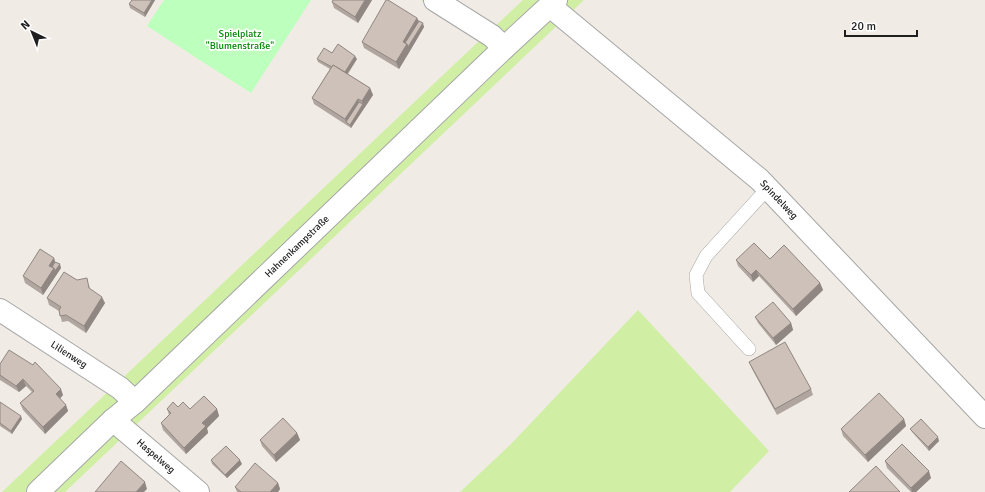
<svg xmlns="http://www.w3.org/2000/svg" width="985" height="492" viewBox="0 0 985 492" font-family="Signika,sans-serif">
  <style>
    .grass { fill: #d0efa5 }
    .park { fill: #bdffbd }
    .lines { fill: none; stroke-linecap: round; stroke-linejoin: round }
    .lane-casing { stroke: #a6a6a6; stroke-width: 14 }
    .street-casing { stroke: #a6a6a6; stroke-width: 24 }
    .lane { stroke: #fff; stroke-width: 13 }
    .street { stroke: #fff; stroke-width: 22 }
    .wall { fill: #b0a69f }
    .shaded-wall { fill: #908782 }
    .building { fill: #cdc1b9; stroke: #908782 }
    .labels { text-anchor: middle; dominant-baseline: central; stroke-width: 3.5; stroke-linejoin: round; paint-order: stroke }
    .park-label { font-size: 10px; fill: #018801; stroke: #fff }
    .street-label { font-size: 10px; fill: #1f1f1f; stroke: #fff }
  </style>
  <rect width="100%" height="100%" fill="#f0ebe4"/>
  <!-- grass -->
  <g class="grass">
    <polygon points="421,0 449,0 493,28 523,0 584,0 65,492 2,492 479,41 478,36"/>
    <polygon points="638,310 769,451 730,492 460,492 511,444"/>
  </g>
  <!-- park -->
  <polygon class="park" points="164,0 311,0 251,93 147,26"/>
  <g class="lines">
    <defs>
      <polyline id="lane" points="749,349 698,293 696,275 706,256 768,188"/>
      <g id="street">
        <polyline points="435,0 492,36 504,48"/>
        <path id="s1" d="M550,6L760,180L985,417"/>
        <path id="s2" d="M0,310L120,388L135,402"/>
        <path id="s3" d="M113,420L198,492"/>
        <path id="s4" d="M38,492L113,420L135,402L504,48L556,0"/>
      </g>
    </defs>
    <!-- lane casing -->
    <use href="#lane" class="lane-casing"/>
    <!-- street casing -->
    <use href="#street" class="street-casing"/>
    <!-- lane -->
    <use href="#lane" class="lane"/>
    <!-- street -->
    <use href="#street" class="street"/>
  </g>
  <!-- wall -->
  <g class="wall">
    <polygon points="155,0 145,17 130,8 129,4"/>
    <polygon points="372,0 358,23 334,8 332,2"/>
    <polygon points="417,18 419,21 424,27 399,69 364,48 362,42"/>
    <polygon points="332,53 357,59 348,74 370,88 373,95 351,128 314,104 312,98 330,69 318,62 317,59"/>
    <polygon points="54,258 55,262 61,268 43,295 25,283 23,276"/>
    <polygon points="770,259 820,283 823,290 796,316 759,276 753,282 738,266 736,260"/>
    <polygon points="77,280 89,285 90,289 105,303 86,333 68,321 62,322 59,311 49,305 47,298"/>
    <polygon points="755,317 791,323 793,330 776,345 758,323"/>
    <polygon points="749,362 811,389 813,395 777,415 752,369"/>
    <polygon points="0,364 63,395 60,399 66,405 68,411 45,434 23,410 20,403 32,392 26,386 19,392 0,380"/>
    <polygon points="0,402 22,419 12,434 0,426"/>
    <polygon points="178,407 190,409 217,409 219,416 207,428 208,433 186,454 163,430 161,423 169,415 167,409"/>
    <polygon points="904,419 906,426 868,462 843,436 841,429"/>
    <polygon points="910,429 939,441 929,451 912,432"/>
    <polygon points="297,433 300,440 276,462 262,446 260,440"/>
    <polygon points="211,460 242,464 227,478 212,464"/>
    <polygon points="885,461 931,478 916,492 911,492 887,468"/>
    <polygon points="278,483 280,489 278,492 237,492 235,487"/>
  </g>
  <!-- shaded-wall -->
  <g class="shaded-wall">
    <polygon points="152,0 155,0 145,17 144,13"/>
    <polygon points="365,0 372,0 358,23 355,17"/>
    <polygon points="417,18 420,24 408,45 410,51 399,69 396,62 403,42"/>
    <polygon points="423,23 424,27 410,51 408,47"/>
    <polygon points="355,56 357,59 345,77 344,74"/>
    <polygon points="370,88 373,95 351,128 350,125 363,104 362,101"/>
    <polygon points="358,99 360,105 346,122 345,119"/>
    <polygon points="54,258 56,265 60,264 61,268 43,295 41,288 49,266"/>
    <polygon points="756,270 759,276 753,282 751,275"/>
    <polygon points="820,283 823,290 796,316 793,309"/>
    <polygon points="102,297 105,303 86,333 84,326"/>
    <polygon points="791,323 793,330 776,345 773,338"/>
    <polygon points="23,379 26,386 19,392 16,386"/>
    <polygon points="61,389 63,395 58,400 56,394"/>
    <polygon points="66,405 68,411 45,434 43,427"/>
    <polygon points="217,409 219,416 207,428 208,433 186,454 184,448 202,423"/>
    <polygon points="21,416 22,419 12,434 11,431"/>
    <polygon points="904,419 906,426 868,462 865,455"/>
    <polygon points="297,433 300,440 276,462 274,455"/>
    <polygon points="938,437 939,441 929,451 928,447"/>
    <polygon points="240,460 242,464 227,478 225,475"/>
    <polygon points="929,471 931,478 916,492 912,492 911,488"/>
    <polygon points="145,482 147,489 144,492 136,492"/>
    <polygon points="278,483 280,489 278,492 270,492"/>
  </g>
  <!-- building -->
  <g class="building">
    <polygon points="132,0 152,0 144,13 129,4"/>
    <polygon points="333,0 365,0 355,17 332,2"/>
    <polygon points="386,0 388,0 417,18 403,42 407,44 396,62 362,42"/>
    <polygon points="419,21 423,23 408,47 407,44 405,43"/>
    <polygon points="338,44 355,56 345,72 333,65 332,67 317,59 324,48 332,53"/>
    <polygon points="333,65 370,88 362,101 358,99 345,119 312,98"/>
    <polygon points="359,102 363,104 350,125 346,122"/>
    <polygon points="754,243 770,259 784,245 820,283 793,309 756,270 751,275 736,260"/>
    <polygon points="40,249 54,258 49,266 54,268 41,288 23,276"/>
    <polygon points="55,262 60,264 55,271 54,268 52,267"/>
    <polygon points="64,272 77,280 87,278 89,288 102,297 84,326 66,315 60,316 59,310 61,307 47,298"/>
    <polygon points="773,302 791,323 773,338 755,317"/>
    <polygon points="785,342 811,389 775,409 749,362"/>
    <polygon points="9,350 33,365 35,362 61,389 56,394 66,405 43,427 20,403 34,391 23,379 16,386 0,375 0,364"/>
    <polygon points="879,393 904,419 865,455 841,429"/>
    <polygon points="204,396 217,409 202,423 206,426 184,448 161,423 171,413 167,409 173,402 178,407 183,402 190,409"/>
    <polygon points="0,402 21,416 11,431 0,423"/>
    <polygon points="283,418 297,433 274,455 260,440"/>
    <polygon points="921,419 938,437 928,447 910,429"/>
    <polygon points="902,444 929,471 911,488 885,461"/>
    <polygon points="226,446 240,460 225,475 211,460"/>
    <polygon points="121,461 145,482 136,492 95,492"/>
    <polygon points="255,463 278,483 270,492 241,492 235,487"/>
    <polygon points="876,466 900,492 849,492"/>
  </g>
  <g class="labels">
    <!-- park labels -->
    <g class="park-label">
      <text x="240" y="34">Spielplatz<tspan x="240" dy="12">"Blumenstraße"</tspan></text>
    </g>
    <!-- street labels -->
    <g class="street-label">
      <text stroke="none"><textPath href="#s1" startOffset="300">Spindelweg</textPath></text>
      <text stroke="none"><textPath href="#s4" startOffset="357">Hahnenkampstraße</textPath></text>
      <text stroke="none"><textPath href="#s2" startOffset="82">Lilienweg</textPath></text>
      <text stroke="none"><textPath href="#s3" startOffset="56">Haspelweg</textPath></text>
    </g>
  </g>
  <!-- north arrow -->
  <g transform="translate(32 32) rotate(317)" stroke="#ffffff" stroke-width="3" paint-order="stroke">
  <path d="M0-3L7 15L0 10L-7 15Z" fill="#1f1f1f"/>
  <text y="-6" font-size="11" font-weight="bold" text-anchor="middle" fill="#1f1f1f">N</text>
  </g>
  <!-- scale -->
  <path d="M845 30v6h72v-6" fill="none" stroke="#1f1f1f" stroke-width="2"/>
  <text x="851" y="30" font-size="12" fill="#1f1f1f" stroke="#ffffff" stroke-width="3" paint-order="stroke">20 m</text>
</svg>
